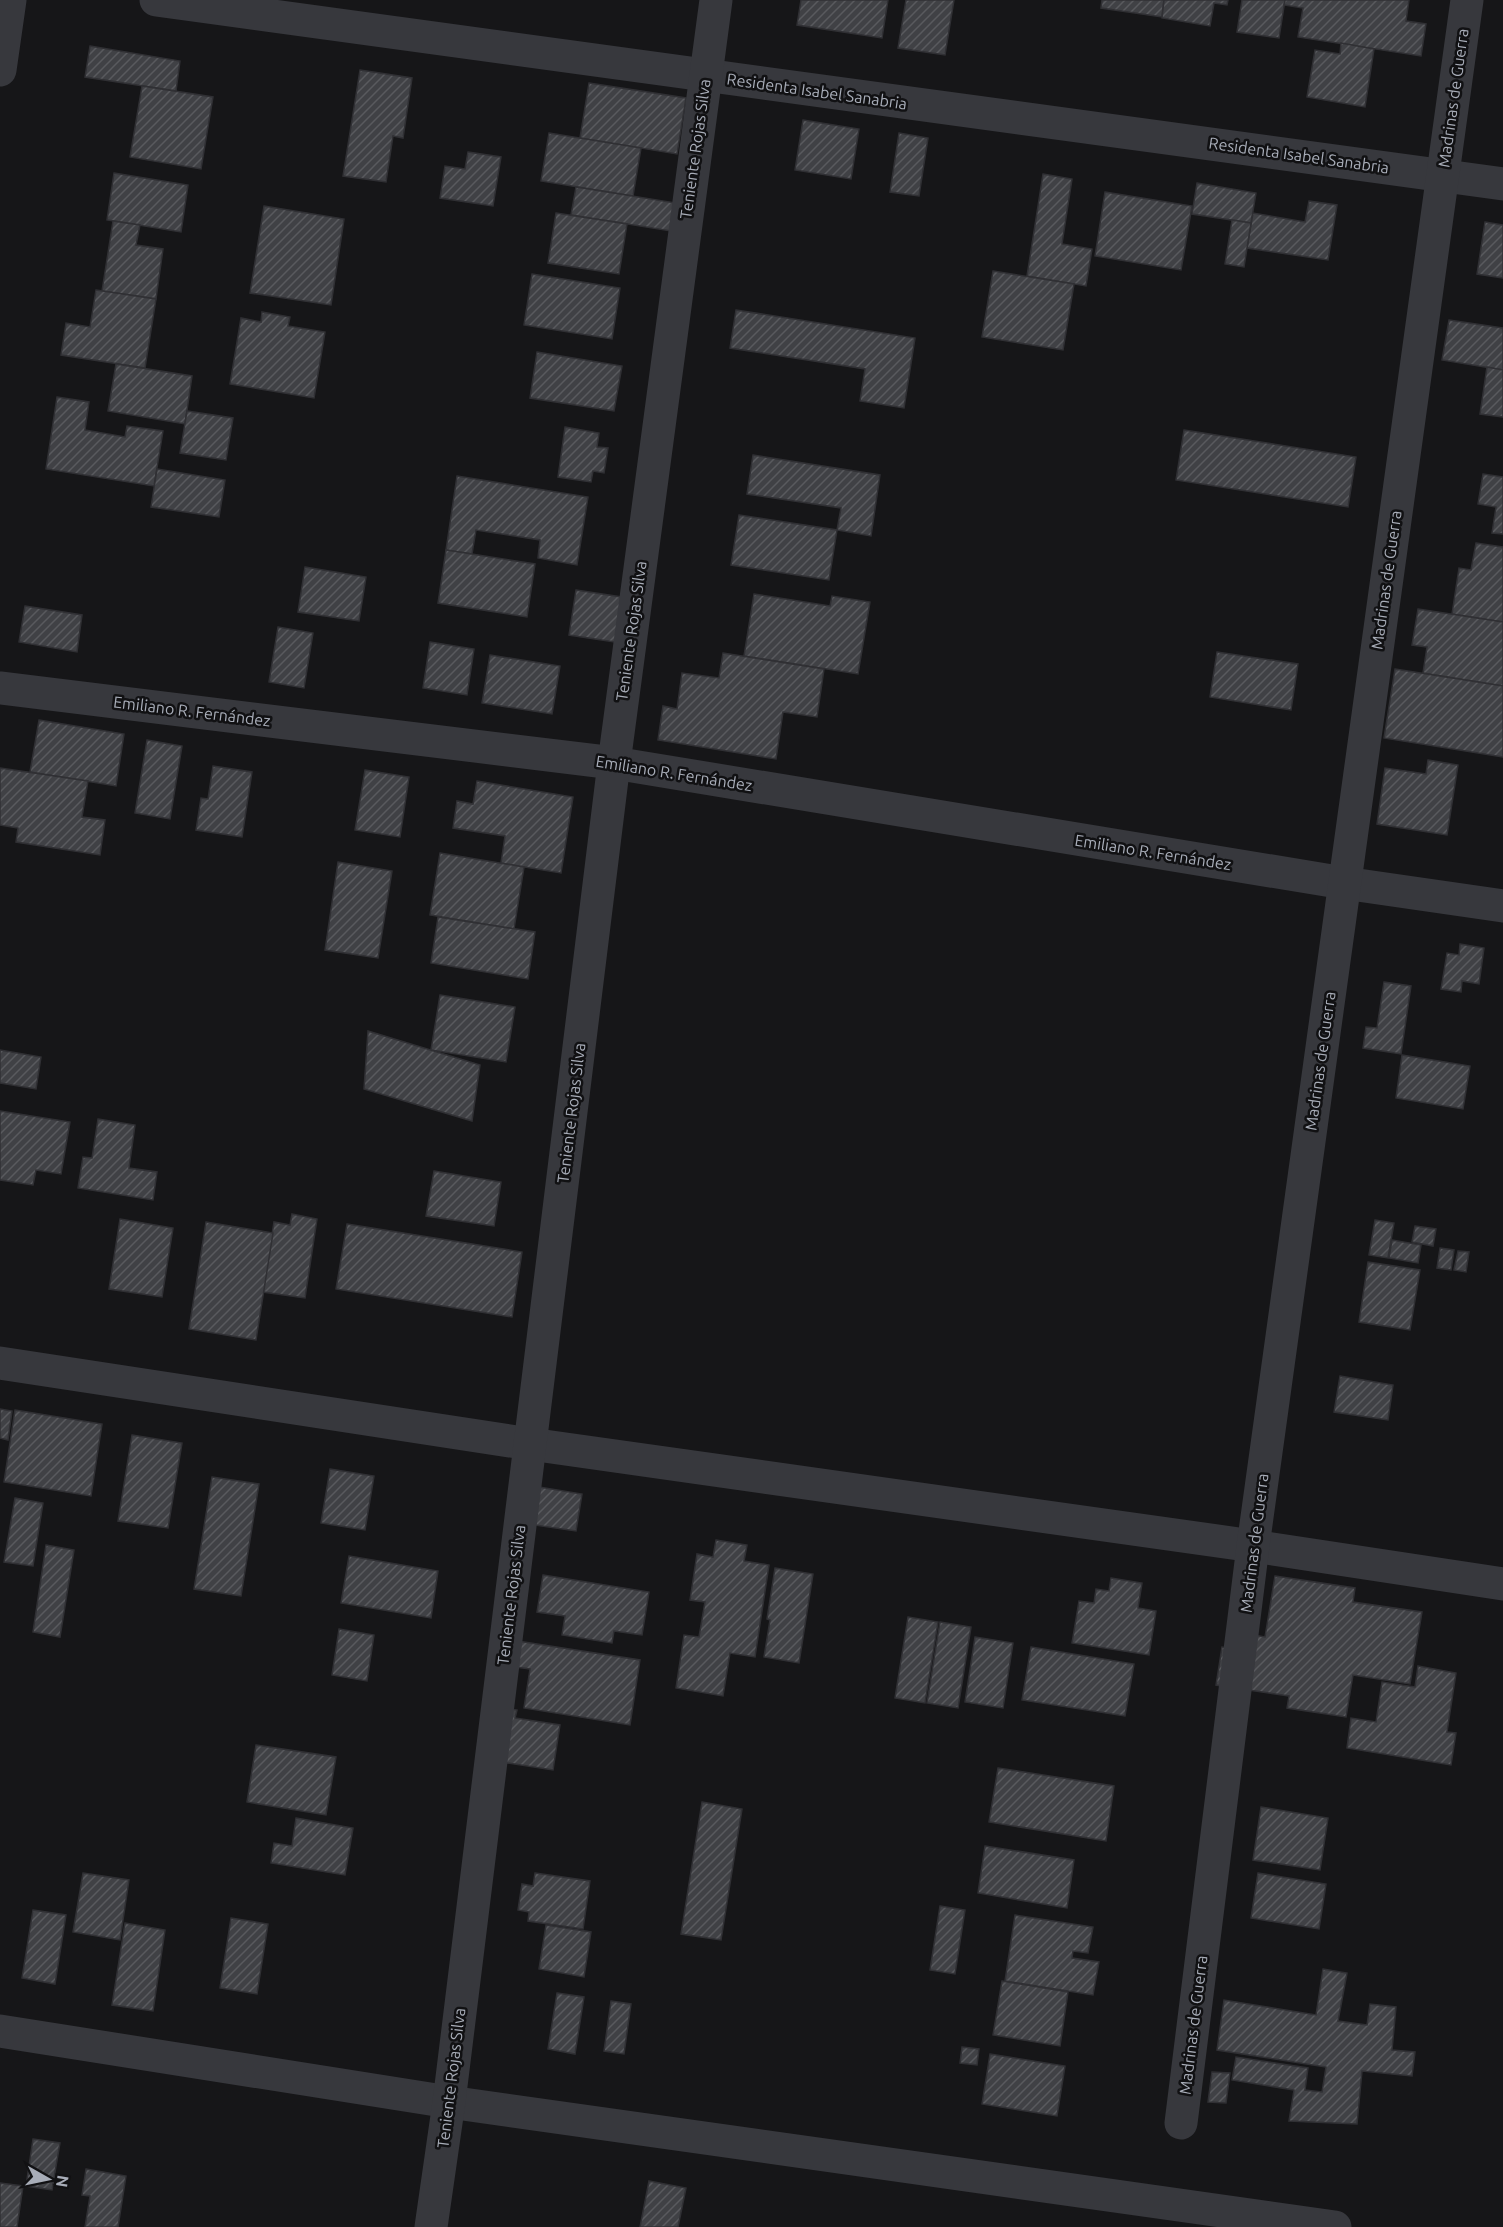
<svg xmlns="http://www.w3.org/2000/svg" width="1503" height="2227" viewBox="0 0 1503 2227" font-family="Ubuntu,sans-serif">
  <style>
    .building { fill: url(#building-hatch); stroke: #303034; stroke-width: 1.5 }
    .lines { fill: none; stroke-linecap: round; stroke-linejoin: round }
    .minor { stroke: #37383d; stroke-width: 33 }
    .labels { text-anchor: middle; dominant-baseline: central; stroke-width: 5; stroke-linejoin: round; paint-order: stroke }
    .street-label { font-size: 16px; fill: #a8adb8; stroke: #111113 }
  </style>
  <defs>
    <pattern id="building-hatch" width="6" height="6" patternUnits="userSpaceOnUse" patternTransform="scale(1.5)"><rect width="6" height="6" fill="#404145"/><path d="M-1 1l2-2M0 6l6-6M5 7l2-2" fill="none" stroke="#595a5e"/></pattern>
  </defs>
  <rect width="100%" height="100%" fill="#161618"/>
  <!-- building -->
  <g class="building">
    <polygon points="801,0 888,0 882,38 797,25"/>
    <polygon points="906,0 954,0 945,55 898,48"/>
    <polygon points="1102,0 1164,0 1162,17 1101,8"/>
    <polygon points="1164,0 1228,0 1227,5 1214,3 1210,26 1162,18"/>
    <polygon points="1242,0 1285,0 1279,38 1237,32"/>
    <polygon points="1285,0 1409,0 1406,21 1426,24 1421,56 1298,37 1303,8 1284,5"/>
    <polygon points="1341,43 1374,49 1365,107 1307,97 1315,50 1340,54"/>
    <polygon points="90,46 180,61 176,91 85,77"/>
    <polygon points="360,70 412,78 403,138 393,136 386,182 343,176"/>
    <polygon points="589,83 686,98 677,154 580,138"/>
    <polygon points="142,86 213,97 201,169 130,157"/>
    <polygon points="803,120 859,129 851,179 795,170"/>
    <polygon points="549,133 641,148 633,196 541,181"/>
    <polygon points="899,133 928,138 919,196 890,192"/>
    <polygon points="468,152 501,157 493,206 440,198 445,166 465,169"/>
    <polygon points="114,173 188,185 181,232 107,220"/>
    <polygon points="1043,174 1072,179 1062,244 1092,249 1086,286 1027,276"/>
    <polygon points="1197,183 1256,193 1251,223 1192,214"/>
    <polygon points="576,187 676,203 671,231 571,215"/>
    <polygon points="1105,192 1192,206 1181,270 1095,256"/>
    <polygon points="1309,201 1337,205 1328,260 1247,248 1253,213 1305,222"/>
    <polygon points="264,206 344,219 331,305 250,293"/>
    <polygon points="556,213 627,224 619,274 548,263"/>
    <polygon points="1232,220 1251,223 1244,267 1225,264"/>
    <polygon points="113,221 140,225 136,245 163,249 156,299 102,291"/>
    <polygon points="1485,222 1503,225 1503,278 1477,274"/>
    <polygon points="993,271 1074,284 1063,350 982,337"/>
    <polygon points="532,274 620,288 612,339 524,325"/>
    <polygon points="96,290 156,299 145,368 61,355 66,323 90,327"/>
    <polygon points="736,310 915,338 904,408 860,401 865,369 730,348"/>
    <polygon points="262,312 290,317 288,326 325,332 314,398 230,384 241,318 261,322"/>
    <polygon points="1449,320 1503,328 1503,370 1442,360"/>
    <polygon points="537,352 622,366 614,411 530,398"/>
    <polygon points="116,364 192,376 185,424 108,411"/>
    <polygon points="1487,367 1503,370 1503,417 1480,414"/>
    <polygon points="57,397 89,402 85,430 125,437 127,426 163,431 154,486 46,469"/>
    <polygon points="187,411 233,418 226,460 180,453"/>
    <polygon points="565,427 599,433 597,447 608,448 604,473 593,471 591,482 558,477"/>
    <polygon points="1184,430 1356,457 1348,507 1176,480"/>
    <polygon points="753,455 880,475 871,536 837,530 841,508 747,494"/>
    <polygon points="157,469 225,480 219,517 151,507"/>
    <polygon points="1483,474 1503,477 1503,534 1492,533 1496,507 1478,504"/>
    <polygon points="457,476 588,497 577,565 538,558 540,540 476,530 472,554 446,550"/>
    <polygon points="739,515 837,530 829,580 731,565"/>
    <polygon points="1476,543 1503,547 1503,622 1452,614 1459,568 1471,570"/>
    <polygon points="446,550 535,564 527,617 438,603"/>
    <polygon points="305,567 366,577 359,621 298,612"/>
    <polygon points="576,590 628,598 621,643 569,635"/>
    <polygon points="754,594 830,606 832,596 870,602 858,674 744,656"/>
    <polygon points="25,606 82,615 77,652 19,642"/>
    <polygon points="1418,609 1503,622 1503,686 1423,673 1427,647 1412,645"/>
    <polygon points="278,627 313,633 304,688 269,682"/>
    <polygon points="430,642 474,649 467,695 423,688"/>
    <polygon points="1217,652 1298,664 1291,710 1210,697"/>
    <polygon points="723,653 824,669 817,717 783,712 776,759 658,740 663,706 677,709 682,673 719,678"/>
    <polygon points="490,655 560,666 552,714 482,703"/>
    <polygon points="1395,669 1503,686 1503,757 1384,738"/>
    <polygon points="39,720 124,734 116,786 30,772"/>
    <polygon points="147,740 182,746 170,819 135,813"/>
    <polygon points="1428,760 1458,765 1447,835 1377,824 1385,768 1426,774"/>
    <polygon points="213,766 252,772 242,837 196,830 201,798 208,799"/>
    <polygon points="0,768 88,781 82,817 105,820 100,855 16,842 18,828 0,825"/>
    <polygon points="365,770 409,777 400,837 355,830"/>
    <polygon points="477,781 573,797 561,873 501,863 505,836 453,828 457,801 473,804"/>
    <polygon points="440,853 524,867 514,929 430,915"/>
    <polygon points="338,862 392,871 378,958 325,950"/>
    <polygon points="438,917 535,932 528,979 431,963"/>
    <polygon points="1460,944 1484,948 1479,984 1462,981 1461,992 1441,989 1447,953 1459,955"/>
    <polygon points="1384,982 1411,986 1401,1054 1363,1048 1366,1027 1377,1028"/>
    <polygon points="440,995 515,1007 506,1062 431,1050"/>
    <polygon points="368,1031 480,1065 472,1121 364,1089"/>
    <polygon points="0,1050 41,1057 36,1089 0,1083"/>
    <polygon points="1402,1055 1470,1066 1463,1109 1396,1098"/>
    <polygon points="0,1111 70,1122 61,1174 36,1170 33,1185 0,1180"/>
    <polygon points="98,1119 135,1125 129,1168 157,1172 153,1200 78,1188 83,1157 92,1158"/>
    <polygon points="434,1171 501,1182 494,1226 426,1216"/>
    <polygon points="292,1214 317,1219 305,1298 263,1292 274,1222 290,1225"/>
    <polygon points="120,1219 173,1228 162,1297 109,1289"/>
    <polygon points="1375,1220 1394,1223 1388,1258 1369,1255"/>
    <polygon points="206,1222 273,1233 256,1340 189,1329"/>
    <polygon points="347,1224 522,1252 512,1317 336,1289"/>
    <polygon points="1415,1226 1436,1229 1433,1246 1412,1242"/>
    <polygon points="1392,1240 1421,1245 1418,1263 1389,1258"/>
    <polygon points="1440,1248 1454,1250 1451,1270 1437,1268"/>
    <polygon points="1458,1251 1469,1252 1466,1272 1454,1270"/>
    <polygon points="1368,1262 1420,1270 1410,1330 1359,1322"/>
    <polygon points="1340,1376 1393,1385 1388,1420 1334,1412"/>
    <polygon points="0,1409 12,1411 8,1440 0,1438"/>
    <polygon points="15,1410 102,1424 91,1496 4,1482"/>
    <polygon points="132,1435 182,1443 168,1528 118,1521"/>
    <polygon points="330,1469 374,1476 365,1530 321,1523"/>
    <polygon points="212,1477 259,1484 241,1596 194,1589"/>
    <polygon points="527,1485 582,1494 576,1531 521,1523"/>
    <polygon points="15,1498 43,1503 33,1566 4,1562"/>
    <polygon points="716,1540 747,1545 744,1561 769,1565 755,1657 730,1653 723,1696 676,1688 684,1635 699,1637 705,1602 690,1600 697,1554 713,1557"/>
    <polygon points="46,1545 74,1550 60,1637 33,1632"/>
    <polygon points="349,1556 438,1571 431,1618 341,1603"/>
    <polygon points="775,1568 813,1574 799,1663 764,1657 770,1620 767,1619"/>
    <polygon points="543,1575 649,1592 642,1635 614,1631 612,1643 562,1635 565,1616 537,1612"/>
    <polygon points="1275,1576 1355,1588 1353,1602 1422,1612 1410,1684 1353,1675 1346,1717 1287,1708 1289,1696 1216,1685 1222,1647 1234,1649 1237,1632 1265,1637"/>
    <polygon points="1111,1578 1142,1583 1138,1608 1156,1611 1149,1655 1072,1643 1079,1601 1094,1603 1096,1589 1109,1591"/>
    <polygon points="908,1617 938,1622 925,1703 895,1698"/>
    <polygon points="940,1622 971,1627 958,1708 927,1703"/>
    <polygon points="339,1629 374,1635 367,1681 332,1675"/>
    <polygon points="975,1637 1013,1643 1003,1708 965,1702"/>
    <polygon points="505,1639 640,1660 630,1725 524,1708 530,1669 501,1665"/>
    <polygon points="1031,1647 1134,1664 1125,1716 1022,1700"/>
    <polygon points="1418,1666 1456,1673 1447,1732 1456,1733 1451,1765 1347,1748 1351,1718 1376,1722 1382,1682 1415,1687"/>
    <polygon points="497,1707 517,1710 515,1718 560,1725 553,1770 488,1760"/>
    <polygon points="256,1745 336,1757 326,1815 247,1802"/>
    <polygon points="998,1768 1114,1786 1106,1841 989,1822"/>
    <polygon points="702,1802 742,1809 721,1940 681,1934"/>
    <polygon points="1261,1807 1328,1818 1320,1870 1253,1860"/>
    <polygon points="296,1818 353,1828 345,1875 271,1863 274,1843 292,1846"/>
    <polygon points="985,1846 1074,1860 1067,1908 978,1893"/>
    <polygon points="83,1873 129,1880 120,1940 73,1932"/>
    <polygon points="535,1873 590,1881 583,1929 528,1921 529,1912 518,1910 522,1884 533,1886"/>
    <polygon points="1258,1873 1326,1884 1319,1929 1251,1918"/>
    <polygon points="940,1906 965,1910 955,1974 930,1970"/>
    <polygon points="33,1910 66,1915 55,1984 22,1978"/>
    <polygon points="1015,1915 1093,1927 1088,1953 1073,1951 1072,1958 1099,1962 1093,1995 1005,1981"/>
    <polygon points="231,1918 268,1924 257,1994 220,1988"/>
    <polygon points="125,1923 165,1930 153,2011 112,2005"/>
    <polygon points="546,1925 591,1932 584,1977 539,1969"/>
    <polygon points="1323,1969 1347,1973 1338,2021 1367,2025 1370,2004 1396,2007 1392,2050 1415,2052 1412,2076 1362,2071 1357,2124 1289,2121 1294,2090 1232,2080 1236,2057 1308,2068 1305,2090 1322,2092 1326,2067 1217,2050 1224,2000 1316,2015"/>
    <polygon points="1002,1981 1068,1992 1060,2046 993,2035"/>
    <polygon points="557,1993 584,1997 575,2054 548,2049"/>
    <polygon points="611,2001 631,2004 624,2054 604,2051"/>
    <polygon points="962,2047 979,2049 977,2065 960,2063"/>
    <polygon points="990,2054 1065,2066 1057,2116 982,2104"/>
    <polygon points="1212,2072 1230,2073 1226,2103 1208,2102"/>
    <polygon points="33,2139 60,2143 52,2190 26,2186"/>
    <polygon points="86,2169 126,2176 118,2227 85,2227 90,2196 82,2195"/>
    <polygon points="649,2181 686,2188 678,2227 640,2227"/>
    <polygon points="0,2183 23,2186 17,2227 0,2227"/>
  </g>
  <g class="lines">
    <!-- minor -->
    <g class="minor">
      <polyline points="156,0 1503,184"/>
      <polyline points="0,70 10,0"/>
      <polyline points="0,688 614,763 1344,883 1503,906"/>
      <polyline points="0,1363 530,1444 1253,1546 1503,1584"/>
      <polyline points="0,2031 449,2102 1335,2227"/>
      <polyline points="1181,2123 1253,1546 1467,0"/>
      <polyline points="431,2227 449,2102 614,763 716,0"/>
    </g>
  </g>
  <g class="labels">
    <!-- street labels -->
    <g class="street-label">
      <text transform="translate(817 91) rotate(8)">Residenta Isabel Sanabria</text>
      <text transform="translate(1453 98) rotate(-82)">Madrinas de Guerra</text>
      <text transform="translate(695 149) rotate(-82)">Teniente Rojas Silva</text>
      <text transform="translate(1299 155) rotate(8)">Residenta Isabel Sanabria</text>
      <text transform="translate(1386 580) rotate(-82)">Madrinas de Guerra</text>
      <text transform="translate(631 631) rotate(-82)">Teniente Rojas Silva</text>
      <text transform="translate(192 711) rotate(7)">Emiliano R. Fernández</text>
      <text transform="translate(674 773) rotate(9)">Emiliano R. Fernández</text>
      <text transform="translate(1153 852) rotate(9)">Emiliano R. Fernández</text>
      <text transform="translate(1320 1061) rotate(-82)">Madrinas de Guerra</text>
      <text transform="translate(571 1113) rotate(-83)">Teniente Rojas Silva</text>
      <text transform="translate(1254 1543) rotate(-83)">Madrinas de Guerra</text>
      <text transform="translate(511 1595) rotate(-83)">Teniente Rojas Silva</text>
      <text transform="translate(1193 2025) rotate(-83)">Madrinas de Guerra</text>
      <text transform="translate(451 2078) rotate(-83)">Teniente Rojas Silva</text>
    </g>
  </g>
  <!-- north arrow -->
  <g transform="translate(48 2179) rotate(99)" stroke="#111113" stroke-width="4.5" paint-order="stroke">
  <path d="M0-4.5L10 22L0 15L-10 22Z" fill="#a8adb8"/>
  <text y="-9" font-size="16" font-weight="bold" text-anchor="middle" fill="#a8adb8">N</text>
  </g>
</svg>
